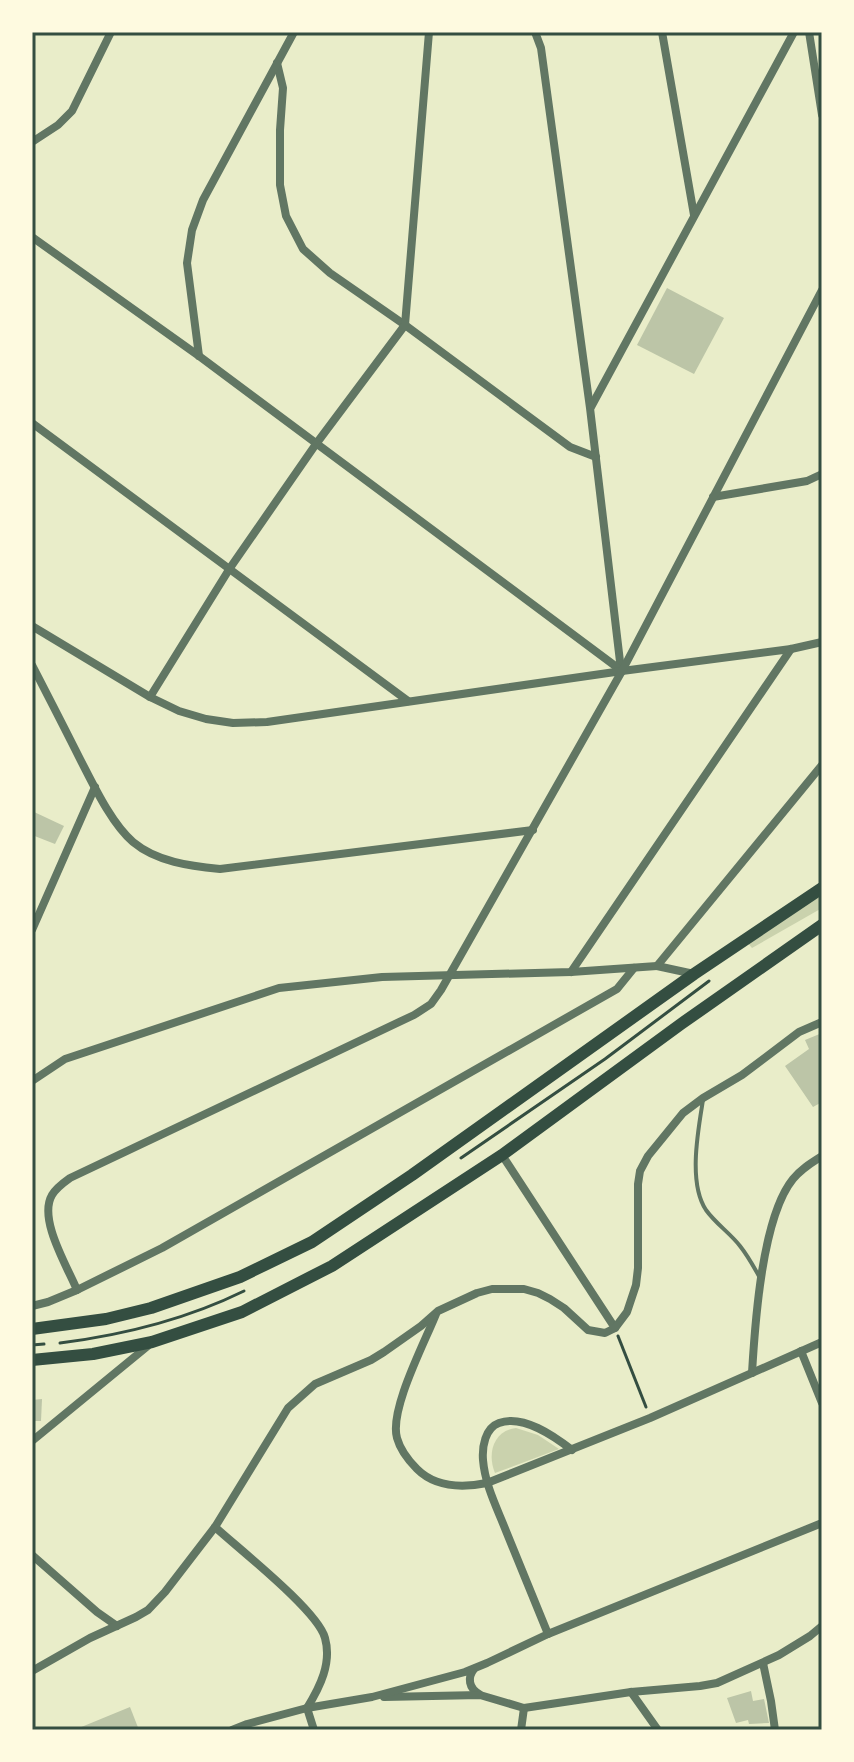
<svg xmlns="http://www.w3.org/2000/svg" width="854" height="1762" viewBox="0 0 854 1762" font-family="'Exo 2',sans-serif">
  <style>
    .green { fill: #cad2ad }
    .building { fill: #bcc5a7 }
    .lines { fill: none; stroke-linecap: round; stroke-linejoin: round }
    .path { stroke: #344e41; stroke-width: 3 }
    .service { stroke: #617663; stroke-width: 4 }
    .minor { stroke: #617663; stroke-width: 8 }
    .primary { stroke: #344e41; stroke-width: 12 }
    .neatline { fill: none; stroke: #344e41; stroke-width: 3 }
  </style>
  <rect width="100%" height="100%" fill="#e9edc9"/>
  <!-- green -->
  <g class="green">
    <polygon points="822,895 822,908 752,948 746,941"/>
    <path d="M516,1428L538,1435L559,1449L495,1473C487,1454 493,1431 516,1428Z"/>
  </g>
  <!-- building -->
  <g class="building">
    <polygon points="667,288 724,318 694,374 637,345"/>
    <polygon points="32,811 64,826 55,844 32,835"/>
    <polygon points="822,1033 822,1102 813,1107 785,1066 809,1049 805,1040"/>
    <polygon points="42,1399 41,1421 32,1421 32,1400"/>
    <polygon points="751,1691 753,1701 764,1699 769,1723 749,1724 748,1720 736,1723 727,1698"/>
    <polygon points="130,1707 139,1730 74,1730"/>
  </g>
  <g class="lines">
    <!-- path -->
    <g class="path">
      <polyline points="461,1158 605,1059 709,981"/>
      <polyline points="618,1336 646,1407"/>
      <path d="M60,1343C123,1335 187,1319 244,1291"/>
      <polyline points="32,1345 44,1344"/>
    </g>
    <!-- service -->
    <path class="service" d="M703,1100C698,1131 688,1183 706,1210C716,1224 730,1233 740,1246C748,1256 754,1267 760,1278"/>
    <!-- minor -->
    <g class="minor">
      <polyline points="535,32 541,48 590,408 621,670"/>
      <polyline points="662,32 694,215"/>
      <polyline points="809,32 822,115"/>
      <polyline points="277,63 283,88 280,130 280,185 286,216 303,249 330,273 405,325 570,447 596,457"/>
      <polyline points="32,142 58,125 72,111 111,32"/>
      <polyline points="32,237 199,356 622,671"/>
      <polyline points="199,356 187,263 192,230 203,200 294,32"/>
      <polyline points="591,407 794,32"/>
      <polyline points="32,423 408,701"/>
      <polyline points="713,497 807,481 822,474"/>
      <polyline points="32,626 150,697 179,711 206,719 233,723 267,722 622,671 791,649 822,642"/>
      <path d="M32,665C48,696 64,727 80,759C93,784 111,823 133,842C157,862 190,866 220,869L533,830"/>
      <polyline points="150,697 230,568 316,444 405,325 429,32"/>
      <polyline points="32,930 95,787"/>
      <polyline points="571,972 791,649"/>
      <polyline points="694,974 657,966 822,765"/>
      <polyline points="32,1081 65,1059 279,988 382,977 571,972 657,966"/>
      <polyline points="502,1155 615,1328"/>
      <path d="M77,1290C67,1266 38,1219 52,1195C56,1188 63,1183 70,1178L414,1015L431,1004L441,990L622,671L822,290"/>
      <polyline points="32,1306 48,1302 77,1290 162,1248 617,989 634,968"/>
      <path d="M436,1314C425,1342 389,1410 397,1438C400,1449 408,1460 417,1469C435,1487 462,1488 487,1483L650,1418L822,1342"/>
      <polyline points="801,1351 822,1403"/>
      <path d="M752,1373C755,1323 762,1217 793,1179C801,1169 811,1163 822,1156"/>
      <polyline points="32,1441 149,1345"/>
      <path d="M215,1527C239,1549 318,1611 325,1638C332,1663 320,1687 307,1708"/>
      <polyline points="32,1555 97,1612 117,1626"/>
      <path d="M548,1634C534,1600 520,1565 506,1531C497,1508 485,1485 483,1460C482,1447 485,1428 499,1423C523,1414 554,1436 572,1450"/>
      <polyline points="763,1663 771,1701 775,1730"/>
      <path d="M474,1669C467,1678 469,1688 479,1694"/>
      <polyline points="32,1671 90,1638 136,1617 148,1610 165,1592 215,1527 288,1408 315,1384 371,1360 384,1352 421,1326 438,1311 477,1293 492,1289 524,1289 538,1293 550,1299 564,1308 588,1330 605,1333 615,1328 627,1312 636,1285 638,1268 638,1184 640,1171 648,1156 683,1113 703,1098 742,1075 799,1032 822,1022"/>
      <polyline points="631,1692 658,1730"/>
      <polyline points="384,1697 480,1695 524,1708 631,1692 700,1686 717,1683 779,1655 810,1636 822,1626"/>
      <polyline points="307,1708 314,1730"/>
      <polyline points="232,1730 247,1724 307,1708 372,1697 465,1672 487,1663 548,1634 822,1523"/>
      <polyline points="521,1730 524,1708"/>
    </g>
    <!-- primary -->
    <g class="primary">
      <polyline points="32,1329 106,1319 151,1308 240,1277 312,1242 412,1175 694,974 822,888"/>
      <polyline points="32,1360 93,1354 152,1342 242,1312 332,1266 502,1155 681,1024 822,925"/>
    </g>
  </g>
  <!-- border -->
  <rect width="854" height="1762" fill="none" stroke="#fefae0" stroke-width="68"/>
  <rect x="34" y="34" width="786" height="1694" class="neatline"/>
</svg>
